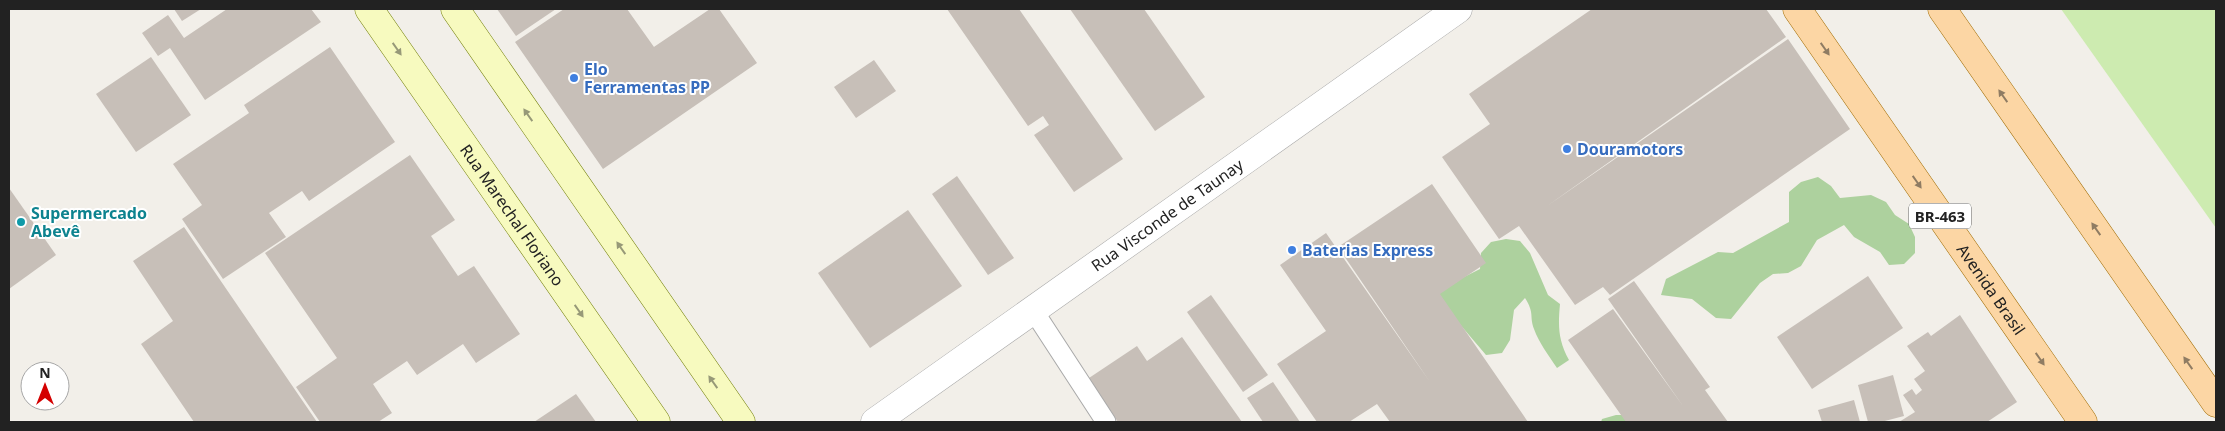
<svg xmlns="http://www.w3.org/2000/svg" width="2225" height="431" viewBox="0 0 2225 431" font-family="'Noto Sans',sans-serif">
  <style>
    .grass { fill: #cdebb0 }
    .forest { fill: #add19e }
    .building { fill: #c7bfb8 }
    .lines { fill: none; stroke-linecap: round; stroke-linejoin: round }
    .lane-casing { stroke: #a9a9a9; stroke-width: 21 }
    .street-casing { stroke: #a9a9a9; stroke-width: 29 }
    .secondary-casing { stroke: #707d05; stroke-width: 29 }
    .primary-casing { stroke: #a06b00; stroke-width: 29 }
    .lane { stroke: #fff; stroke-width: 19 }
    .street { stroke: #fff; stroke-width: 28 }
    .secondary { stroke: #f7fabf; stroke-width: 28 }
    .primary { stroke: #fcd6a4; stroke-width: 28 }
    .oneway { fill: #979978 }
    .oneway2 { fill: #8f7c63 }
    .shop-dot { fill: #3f7fe0; stroke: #fff; stroke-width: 2 }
    .culture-dot { fill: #0f9aa8; stroke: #fff; stroke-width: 2 }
    .labels { text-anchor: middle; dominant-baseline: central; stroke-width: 4; stroke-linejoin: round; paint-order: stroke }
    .shield { fill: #fff; stroke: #646464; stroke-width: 1 }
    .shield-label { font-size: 15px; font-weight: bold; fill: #222 }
    .shop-label { font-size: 16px; font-weight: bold; fill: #366cbe; stroke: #fff; text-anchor: start }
    .culture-label { font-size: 16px; font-weight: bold; fill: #0d838f; stroke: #fff; text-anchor: start }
    .street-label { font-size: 16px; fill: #222; stroke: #fff }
  </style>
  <rect width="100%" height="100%" fill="#f2efe9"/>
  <!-- grass -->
  <polygon class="grass" points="2061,9 2216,9 2216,228"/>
  <!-- forest -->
  <g class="forest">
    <polygon points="1818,177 1831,186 1840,198 1871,195 1886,202 1895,215 1909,224 1915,237 1915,253 1904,264 1889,265 1880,252 1854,237 1844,225 1817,240 1801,266 1788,273 1773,274 1760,283 1731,319 1716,318 1692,299 1661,295 1666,279 1718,252 1733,253 1789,222 1789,192 1801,182"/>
    <path d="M1506,239L1520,241L1530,253L1548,295L1560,304C1558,326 1558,340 1569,360L1557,368C1549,356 1539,343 1534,329C1529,315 1535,314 1525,298L1514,310L1510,340L1502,353L1486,355L1452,315L1440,304V289L1480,269L1481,253L1491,242Z"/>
    <polygon points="1616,415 1624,415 1634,422 1601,422 1602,419"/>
  </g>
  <!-- building -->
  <g class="building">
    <polygon points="174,9 201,9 182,21"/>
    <polygon points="227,9 311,9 321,22 205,100 170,48 158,56 142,33 168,15 184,38"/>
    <polygon points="497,9 556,9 516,36"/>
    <polygon points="564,9 627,9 654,47 645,53 710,9 719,9 757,63 603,169 515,42"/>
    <polygon points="947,9 1019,9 1123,159 1074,192 1034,135 1049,125 1043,116 1028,126"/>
    <polygon points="1070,9 1144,9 1205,97 1155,131"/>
    <polygon points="1592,9 1766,9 1786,37 1547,206 1788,39 1850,129 1610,295 1603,287 1575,305 1519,226 1499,239 1442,157 1490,124 1469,94"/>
    <polygon points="330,47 395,142 309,201 302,191 269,213 286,237 223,279 182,219 202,205 173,164 249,113 244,105"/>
    <polygon points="151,57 191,115 136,152 96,94"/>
    <polygon points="874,60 896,91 856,118 834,87"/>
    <polygon points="410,155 455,220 431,236 458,276 474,266 520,334 476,363 463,344 417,375 407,361 373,384 392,413 378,422 320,422 296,387 337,358 265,253"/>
    <polygon points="957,176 1014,258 988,275 932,194"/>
    <polygon points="1432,184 1486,263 1440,294 1528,422 1390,422 1377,404 1349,422 1317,422 1277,364 1326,331 1280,265 1326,233 1430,382 1338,247"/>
    <polygon points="9,188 56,255 9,289"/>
    <polygon points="908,210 962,286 870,348 818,273"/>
    <polygon points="184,227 317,422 194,422 141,344 173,321 133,261"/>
    <polygon points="1868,276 1903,328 1812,389 1777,337"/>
    <polygon points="1634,281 1710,387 1705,390 1728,422 1626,422 1568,340 1613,309 1683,406 1608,299"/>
    <polygon points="1211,295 1268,375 1243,392 1187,312"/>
    <polygon points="1960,315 2017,402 1987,422 1899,422 1915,412 1903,395 1912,389 1916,395 1922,390 1914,379 1925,371 1907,346 1928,332 1931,336"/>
    <polygon points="1182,337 1242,422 1118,422 1089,378 1137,346 1147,361"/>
    <polygon points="1893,375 1904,416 1881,422 1868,422 1858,385"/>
    <polygon points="1273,382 1300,422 1263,422 1247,398"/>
    <polygon points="576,394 596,422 534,422"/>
    <polygon points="1854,400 1860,422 1822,422 1818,410"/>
  </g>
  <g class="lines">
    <defs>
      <polyline id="lane" points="1033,310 1106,422"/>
      <g id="street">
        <path id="s1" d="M875,422L1458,9"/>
      </g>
      <g id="secondary">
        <path id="s2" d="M369,9L656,422"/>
        <polyline points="455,9 741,422"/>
      </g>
      <g id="primary">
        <path id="s3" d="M1797,9L2083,422"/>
        <polyline points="1942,9 2216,403"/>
      </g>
    </defs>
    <!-- lane casing -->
    <use href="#lane" class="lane-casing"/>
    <!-- street casing -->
    <use href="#street" class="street-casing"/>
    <!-- secondary casing -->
    <use href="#secondary" class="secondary-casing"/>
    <!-- primary casing -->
    <use href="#primary" class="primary-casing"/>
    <!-- lane -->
    <use href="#lane" class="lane"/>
    <!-- street -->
    <use href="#street" class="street"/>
    <!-- secondary -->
    <use href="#secondary" class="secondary"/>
    <!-- primary -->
    <use href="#primary" class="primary"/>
  </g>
  <!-- one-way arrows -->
  <defs><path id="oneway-solid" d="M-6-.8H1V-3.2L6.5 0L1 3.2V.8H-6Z" transform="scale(1.25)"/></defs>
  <g class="oneway">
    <use href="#oneway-solid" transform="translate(397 49) rotate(55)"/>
    <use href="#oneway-solid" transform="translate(528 115) rotate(-125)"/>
    <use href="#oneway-solid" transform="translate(621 248) rotate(-125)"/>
    <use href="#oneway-solid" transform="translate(579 311) rotate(55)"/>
    <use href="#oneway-solid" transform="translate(713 382) rotate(-125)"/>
  </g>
  <g class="oneway2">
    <use href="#oneway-solid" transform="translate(1825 49) rotate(55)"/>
    <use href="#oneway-solid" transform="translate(2003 96) rotate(-125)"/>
    <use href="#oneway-solid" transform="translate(1917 182) rotate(55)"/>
    <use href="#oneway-solid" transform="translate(2096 229) rotate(-125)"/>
    <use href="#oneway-solid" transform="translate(2040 359) rotate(55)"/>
    <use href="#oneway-solid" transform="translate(2188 363) rotate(-125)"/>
  </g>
  <!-- markers -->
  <g class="shop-dot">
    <circle cx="574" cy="78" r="5"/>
    <circle cx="1567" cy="149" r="5"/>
    <circle cx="1292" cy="250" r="5"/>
  </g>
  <circle class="culture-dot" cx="21" cy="222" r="5"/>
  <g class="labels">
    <!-- shield labels -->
    <rect class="shield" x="1909" y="203.5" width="62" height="25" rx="4"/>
    <g class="shield-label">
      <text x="1940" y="216">BR-463</text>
    </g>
    <!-- shop labels -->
    <g class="shop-label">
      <text x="584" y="69">Elo<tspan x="584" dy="18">Ferramentas PP</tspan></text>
      <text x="1577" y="149">Douramotors</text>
      <text x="1302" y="250">Baterias Express</text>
    </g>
    <!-- culture labels -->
    <g class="culture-label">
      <text x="31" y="213">Supermercado<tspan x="31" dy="18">Abevê</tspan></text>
    </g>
    <!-- street labels -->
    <g class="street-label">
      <text stroke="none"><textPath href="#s1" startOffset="358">Rua Visconde de Taunay</textPath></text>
      <text stroke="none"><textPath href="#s2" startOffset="251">Rua Marechal Floriano</textPath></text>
      <text stroke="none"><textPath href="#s3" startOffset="341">Avenida Brasil</textPath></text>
    </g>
  </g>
  <!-- border -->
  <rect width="2225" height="431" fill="none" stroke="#222222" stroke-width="20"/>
  <!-- north arrow -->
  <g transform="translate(45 386)"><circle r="24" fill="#ffffff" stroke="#a7a7a7"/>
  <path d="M0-4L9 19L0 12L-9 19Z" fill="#d40000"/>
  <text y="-8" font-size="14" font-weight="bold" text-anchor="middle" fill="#222222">N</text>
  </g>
</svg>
